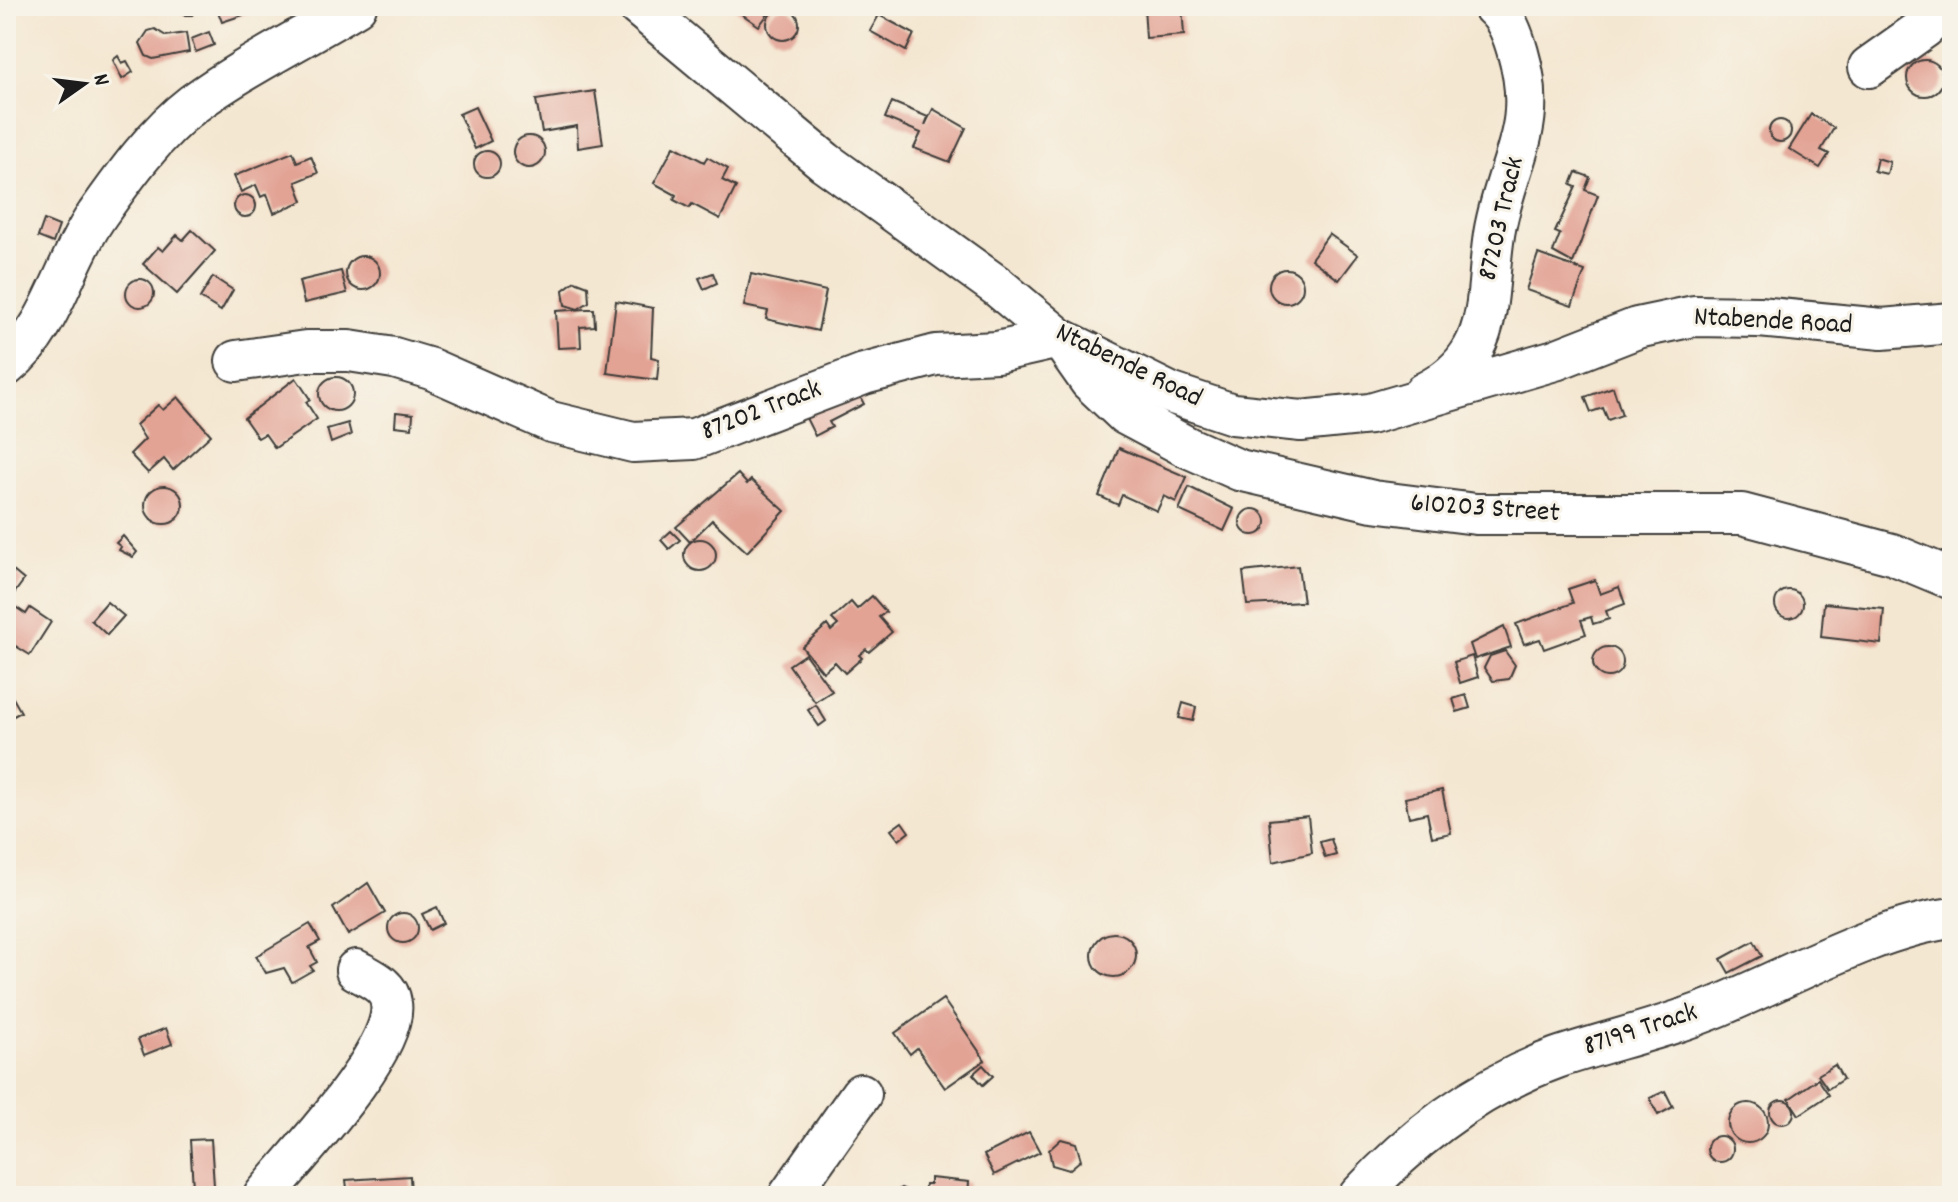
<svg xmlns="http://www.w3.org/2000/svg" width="1958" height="1202" viewBox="0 0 1958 1202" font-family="Dekko,sans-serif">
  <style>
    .building { fill: #e2a394 }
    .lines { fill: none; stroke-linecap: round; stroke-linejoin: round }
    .minor-casing { stroke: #3c3a37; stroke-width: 44 }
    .minor { stroke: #fff; stroke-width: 40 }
    .labels { text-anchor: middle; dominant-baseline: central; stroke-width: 6; stroke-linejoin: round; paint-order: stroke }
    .street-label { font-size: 28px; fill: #1c1c1c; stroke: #f7f3e8 }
  </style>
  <rect width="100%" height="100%" fill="#f7f3e8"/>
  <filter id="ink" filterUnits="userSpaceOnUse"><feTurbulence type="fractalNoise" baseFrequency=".0125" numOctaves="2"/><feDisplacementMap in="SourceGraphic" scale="16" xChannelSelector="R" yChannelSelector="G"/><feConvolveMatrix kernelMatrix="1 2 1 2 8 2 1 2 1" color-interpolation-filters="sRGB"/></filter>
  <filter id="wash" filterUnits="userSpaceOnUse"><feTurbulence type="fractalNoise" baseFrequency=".006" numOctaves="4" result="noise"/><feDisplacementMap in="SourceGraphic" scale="32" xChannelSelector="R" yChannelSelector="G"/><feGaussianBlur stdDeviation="1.8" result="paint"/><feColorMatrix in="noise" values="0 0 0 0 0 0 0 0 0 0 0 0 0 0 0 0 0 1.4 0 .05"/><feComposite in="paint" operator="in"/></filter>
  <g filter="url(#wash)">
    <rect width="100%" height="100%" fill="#f4e7d1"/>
    <g id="blocks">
      <!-- building -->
      <g class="building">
        <polygon points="173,6 200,6 192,15 185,15"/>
        <polygon points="216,6 257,6 258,10 222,22"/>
        <polygon points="730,6 774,6 759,26"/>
        <polygon points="1144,6 1182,6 1184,35 1146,38"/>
        <circle cx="783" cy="24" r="16"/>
        <polygon points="879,15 914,34 906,51 870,31"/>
        <polygon points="155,29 166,36 186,33 189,52 153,59 146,56 140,43 148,31"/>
        <polygon points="209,32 214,45 196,52 191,39"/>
        <polygon points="118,56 122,63 127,61 133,72 122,79 113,60"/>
        <circle cx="1925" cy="78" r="18"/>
        <polygon points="595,91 603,144 578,148 577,126 542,132 536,100"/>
        <polygon points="892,102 928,117 925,125 933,109 966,128 950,162 914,148 921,133 885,118"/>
        <polygon points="475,107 491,141 475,149 459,114"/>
        <polygon points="1811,114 1834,128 1821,150 1829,154 1820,168 1789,149"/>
        <circle cx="1780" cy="131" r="11"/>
        <circle cx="529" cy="152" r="16"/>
        <polygon points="674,146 704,162 707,157 728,169 722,180 736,187 720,219 692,204 689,208 674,200 676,195 654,183"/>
        <circle cx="487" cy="164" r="13"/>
        <polygon points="293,152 297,162 311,156 318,173 296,182 303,201 274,213 267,194 261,197 256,185 241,192 234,176"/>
        <polygon points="1877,158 1890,162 1887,174 1874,171"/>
        <polygon points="1576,172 1590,177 1585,190 1598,195 1573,263 1553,252 1560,234 1555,232 1576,187 1571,185"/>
        <circle cx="245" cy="206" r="11"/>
        <polygon points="44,220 59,226 53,243 38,237"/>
        <polygon points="192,230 215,251 177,294 143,264 158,247 163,251 177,235 183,240"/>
        <polygon points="1329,234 1358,255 1339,280 1311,259"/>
        <polygon points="1538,254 1585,271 1572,306 1526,290"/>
        <circle cx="363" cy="273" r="17"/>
        <circle cx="1286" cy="286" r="17"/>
        <polygon points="341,271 347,293 304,303 299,281"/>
        <polygon points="713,273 717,283 704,289 699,278"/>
        <polygon points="751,274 826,291 818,331 766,319 768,311 744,306"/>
        <polygon points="213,277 233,290 221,311 200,298"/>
        <circle cx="140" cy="293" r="14"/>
        <polygon points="575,281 588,286 589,302 578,309 565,305 563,290"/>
        <polygon points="616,301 653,308 651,357 659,359 657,380 607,373"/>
        <polygon points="587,309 594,309 595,326 580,327 581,347 558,348 556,311"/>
        <circle cx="336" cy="394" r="17"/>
        <polygon points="296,378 310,399 306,402 317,419 275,448 265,434 258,438 244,418"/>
        <polygon points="854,385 864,404 829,422 832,427 815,436 803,412"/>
        <polygon points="1613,387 1622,415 1608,420 1603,408 1591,412 1585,397"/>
        <polygon points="178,397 211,435 173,470 164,459 148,473 130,454 145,439 136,425 158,405 163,410"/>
        <polygon points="396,412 413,414 412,428 395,426"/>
        <polygon points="348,423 351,435 331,443 327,429"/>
        <polygon points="1119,448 1187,477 1176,502 1164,496 1157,511 1122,495 1118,505 1099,496"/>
        <polygon points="738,474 747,484 751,480 785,511 747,552 712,520 690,542 676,527"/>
        <circle cx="164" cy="505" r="19"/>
        <polygon points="1189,487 1234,509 1224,531 1179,510"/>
        <circle cx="1253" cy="522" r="13"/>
        <polygon points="671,531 680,540 669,549 661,540"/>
        <polygon points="123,536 137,552 133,557 119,550 121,547 116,543"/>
        <circle cx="700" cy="555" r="16"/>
        <polygon points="6,565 24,580 8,602 26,614 30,608 51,622 30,655 6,640"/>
        <polygon points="1298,566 1303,602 1247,605 1243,572"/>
        <polygon points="1595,580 1600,594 1619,587 1625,604 1606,611 1609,619 1593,624 1591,617 1581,620 1586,634 1544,649 1540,639 1524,644 1516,624 1573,603 1568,589"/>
        <circle cx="1789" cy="604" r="14"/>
        <polygon points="872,596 886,612 879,617 892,632 869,652 866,649 859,655 862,658 845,673 835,662 823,672 802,647 827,625 831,631 838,625 832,619 851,602 857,609"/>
        <polygon points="107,602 124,616 107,635 91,620"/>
        <polygon points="1824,603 1884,609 1881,644 1821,637"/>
        <polygon points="1504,627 1511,647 1475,659 1470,644"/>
        <circle cx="1608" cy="662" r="15"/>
        <polygon points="1505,651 1515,665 1509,679 1493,681 1484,668 1490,656"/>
        <polygon points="805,654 832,691 815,702 789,665"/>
        <polygon points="1472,656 1478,677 1460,683 1454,662"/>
        <polygon points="1466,695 1470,708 1457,712 1453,699"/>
        <polygon points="13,698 21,712 6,720 6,702"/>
        <polygon points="1183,703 1196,707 1193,721 1179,718"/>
        <polygon points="816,705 826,721 819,726 808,710"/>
        <polygon points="1442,790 1451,833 1432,837 1427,813 1409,817 1405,798"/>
        <polygon points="1308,816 1312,853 1273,862 1269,820"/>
        <polygon points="902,822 909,832 899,840 891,830"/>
        <polygon points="1331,839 1336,855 1325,858 1320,842"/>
        <polygon points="368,883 385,913 348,935 333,908"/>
        <polygon points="437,907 444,923 430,930 422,914"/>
        <circle cx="403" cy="928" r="15"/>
        <polygon points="310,924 320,941 309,947 317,962 310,966 313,970 292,982 284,968 266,973 256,956"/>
        <circle cx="1114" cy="955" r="22"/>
        <polygon points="1754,941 1762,956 1729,973 1721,959"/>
        <polygon points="943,999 985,1060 945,1088 917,1048 910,1054 895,1033"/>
        <polygon points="166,1028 172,1044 144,1055 138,1039"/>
        <polygon points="983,1065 993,1076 983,1085 973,1074"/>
        <polygon points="1835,1065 1843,1079 1828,1089 1818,1075"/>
        <polygon points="1818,1079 1829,1095 1799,1115 1789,1099"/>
        <polygon points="1665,1091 1673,1107 1658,1115 1650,1098"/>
        <circle cx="1782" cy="1112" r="12"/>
        <circle cx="1748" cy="1123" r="20"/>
        <polygon points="1029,1132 1040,1152 994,1175 984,1155"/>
        <circle cx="1720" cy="1149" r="13"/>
        <polygon points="211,1139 214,1186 193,1187 190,1140"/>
        <polygon points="1061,1139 1076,1143 1081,1160 1069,1170 1052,1165 1049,1150"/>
        <polygon points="410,1176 411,1196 348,1196 346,1180"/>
        <polygon points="930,1178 969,1182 968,1196 924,1196 925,1184 930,1184"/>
        <polygon points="901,1188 919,1196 890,1196"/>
      </g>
    </g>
  </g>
  <g filter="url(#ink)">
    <use href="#blocks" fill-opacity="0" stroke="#3c3a37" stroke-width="2"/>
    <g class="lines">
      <defs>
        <g id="minor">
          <polyline points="638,6 825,162 997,286 1059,338 1170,393 1233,414 1301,421 1370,414 1555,360 1637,328 1694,316 1759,317 1882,329 1952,323"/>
          <polyline points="1869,67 1924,28 1948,6"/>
          <polyline points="1064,344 1090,381 1125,414 1187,447 1239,470 1373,501 1476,514 1742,514 1892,554 1952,579"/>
          <polyline points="236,361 306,351 349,351 394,358 431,369 551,422 633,442 694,439 864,374 936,355 997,352 1059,338"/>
          <path d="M6,366C53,328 63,264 97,215C124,177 155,133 193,104C242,68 303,38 356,6"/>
          <path d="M1424,393C1444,383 1462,369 1473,349C1493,314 1487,263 1496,224C1510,157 1539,125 1518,53C1513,35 1507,18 1493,6"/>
          <path d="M264,1196C294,1159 399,1050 391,1003C389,985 370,978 356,970"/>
          <polyline points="789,1196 861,1094"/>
          <path d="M1359,1196C1414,1136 1480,1086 1557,1058C1610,1040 1667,1028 1719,1006C1789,977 1878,927 1952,918"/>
        </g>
      </defs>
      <!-- minor casing -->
      <use href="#minor" class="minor-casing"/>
      <!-- minor -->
      <use href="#minor" class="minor"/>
    </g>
  </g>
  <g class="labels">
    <!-- street labels -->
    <g class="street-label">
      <text transform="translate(1503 219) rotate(-77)">87203 Track</text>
      <text transform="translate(1773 323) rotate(3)">Ntabende Road</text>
      <text transform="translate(1128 367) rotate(26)">Ntabende Road</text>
      <text transform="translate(762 412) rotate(-21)">87202 Track</text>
      <text transform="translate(1485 510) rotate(4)">610203 Street</text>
      <text transform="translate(1641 1031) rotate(-18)">87199 Track</text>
    </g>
  </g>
  <!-- margin -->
  <rect width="1958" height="1202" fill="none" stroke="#f7f3e8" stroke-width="32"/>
  <!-- north arrow -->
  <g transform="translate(84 84) rotate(76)" stroke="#f7f3e8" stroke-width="6" paint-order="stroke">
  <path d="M0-6L14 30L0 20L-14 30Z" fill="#1c1c1c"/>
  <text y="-12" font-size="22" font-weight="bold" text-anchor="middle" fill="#1c1c1c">N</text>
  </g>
</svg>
